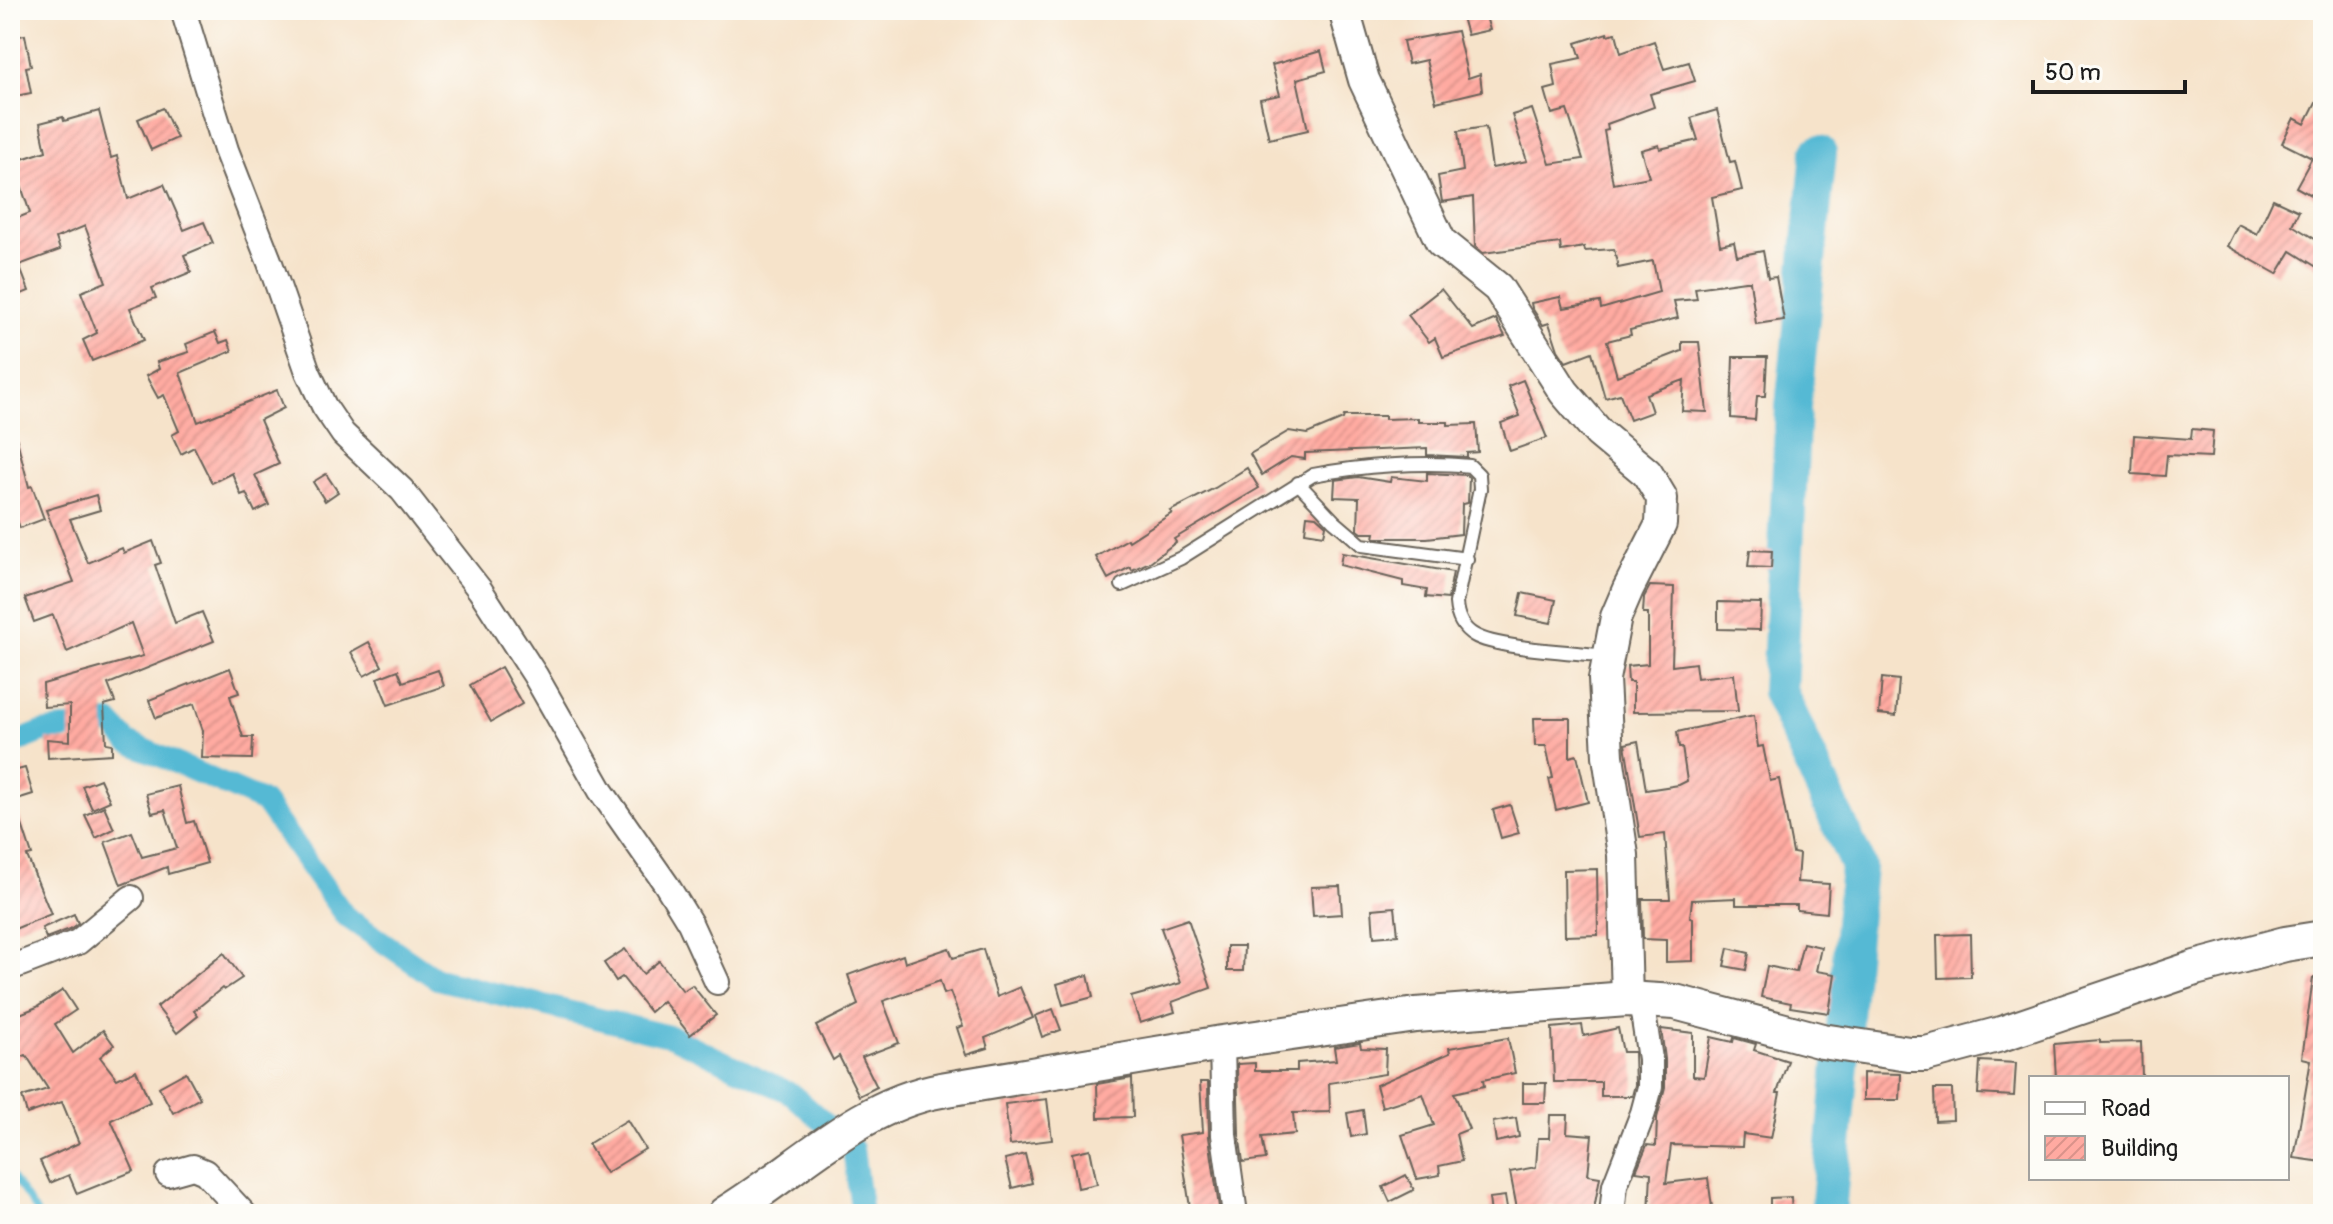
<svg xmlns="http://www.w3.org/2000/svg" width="2333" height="1224" viewBox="0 0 2333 1224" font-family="Pangolin,sans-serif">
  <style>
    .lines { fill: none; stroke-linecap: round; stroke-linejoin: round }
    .stream { stroke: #55b9d4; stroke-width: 6 }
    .canal { stroke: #55b9d4; stroke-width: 22 }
    .river { stroke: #55b9d4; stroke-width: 36 }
    .building { fill: url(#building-hatch) }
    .service-casing { stroke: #686259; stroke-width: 16 }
    .minor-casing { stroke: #686259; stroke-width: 28 }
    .tertiary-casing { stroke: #686259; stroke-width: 34 }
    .secondary-casing { stroke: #686259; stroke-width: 38 }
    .service { stroke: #fff; stroke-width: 12 }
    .minor { stroke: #fff; stroke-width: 24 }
    .tertiary { stroke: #fff; stroke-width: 30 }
    .secondary { stroke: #fff; stroke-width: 34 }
  </style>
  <defs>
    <pattern id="building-hatch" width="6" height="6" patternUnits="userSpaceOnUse" patternTransform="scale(2)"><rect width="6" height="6" fill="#ffaaa1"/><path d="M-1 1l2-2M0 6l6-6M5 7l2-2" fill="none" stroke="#da928a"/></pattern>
  </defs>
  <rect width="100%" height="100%" fill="#fdfcf7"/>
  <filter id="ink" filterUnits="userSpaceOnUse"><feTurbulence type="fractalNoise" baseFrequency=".0125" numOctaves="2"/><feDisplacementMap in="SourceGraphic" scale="16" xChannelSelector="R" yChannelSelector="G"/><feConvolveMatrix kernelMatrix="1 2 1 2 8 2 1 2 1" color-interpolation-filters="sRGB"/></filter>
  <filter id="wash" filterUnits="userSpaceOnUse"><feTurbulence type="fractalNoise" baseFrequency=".006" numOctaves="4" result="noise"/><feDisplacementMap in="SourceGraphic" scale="32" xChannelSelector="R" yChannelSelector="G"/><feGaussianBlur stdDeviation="1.8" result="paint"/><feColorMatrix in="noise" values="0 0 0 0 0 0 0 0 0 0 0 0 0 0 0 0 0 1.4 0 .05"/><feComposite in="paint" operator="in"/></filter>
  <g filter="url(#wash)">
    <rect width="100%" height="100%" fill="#f6e3ca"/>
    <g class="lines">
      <!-- stream -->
      <polyline class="stream" points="10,1173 38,1214"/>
      <!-- canal -->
      <polyline class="canal" points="10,745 42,732 110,722 128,742 264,802 345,916 437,979 673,1037 792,1094 853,1149 862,1214"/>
      <!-- river -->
      <polyline class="river" points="1819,153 1793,407 1779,691 1858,866 1828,1214"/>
    </g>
    <g id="blocks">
      <!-- building -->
      <g class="building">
        <polygon points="1460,10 1484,10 1490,30 1467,35"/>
        <polygon points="18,28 19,36 25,35 31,66 26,67 31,93 10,97 10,29"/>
        <polygon points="1457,31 1468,78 1480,74 1482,91 1436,102 1426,60 1408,64 1403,41"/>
        <polygon points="1607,33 1607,35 1616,33 1621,53 1654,41 1664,69 1689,62 1695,81 1650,94 1654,107 1607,124 1608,130 1604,131 1613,184 1649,177 1641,150 1659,145 1660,149 1698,140 1691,118 1717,110 1730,162 1735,161 1742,190 1712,197 1720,245 1734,242 1737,256 1763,251 1768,278 1776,277 1784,320 1756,324 1750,281 1745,281 1695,288 1697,299 1674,301 1678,318 1630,330 1631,335 1607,341 1617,376 1682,351 1682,342 1699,342 1707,412 1682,411 1684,380 1646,394 1652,412 1630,420 1620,394 1605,398 1592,352 1566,362 1558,350 1549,323 1543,325 1532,308 1531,303 1560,297 1563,308 1600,302 1601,309 1659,292 1653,261 1618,268 1614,249 1585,251 1584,247 1561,251 1560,243 1483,253 1475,246 1473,197 1442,202 1438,176 1463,171 1458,131 1486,127 1492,168 1527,161 1512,115 1532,109 1550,164 1583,159 1567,110 1552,114 1545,90 1556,87 1552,64 1581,58 1576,43"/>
        <polygon points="1321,51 1326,71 1297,79 1308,130 1269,139 1260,99 1280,95 1272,65"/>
        <polygon points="2323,88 2323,184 2316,198 2296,187 2312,158 2282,143 2294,118 2305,124"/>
        <polygon points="163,108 177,138 151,150 138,119"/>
        <polygon points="99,111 111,158 117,156 128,199 164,184 184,230 204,222 213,243 184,255 191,272 152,288 156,298 130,308 144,340 92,361 83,340 97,333 81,292 106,282 85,226 56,238 60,250 19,265 29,291 14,297 10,287 10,221 30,213 13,162 46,151 40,123 63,117 64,121"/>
        <polygon points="2273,199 2299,211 2292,225 2323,244 2323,271 2291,251 2277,274 2227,246 2238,224 2257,234"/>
        <polygon points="1441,289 1473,329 1496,319 1505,336 1443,357 1435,338 1429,342 1408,315"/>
        <polygon points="215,332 220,343 228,340 232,351 180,373 198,422 277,390 284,408 260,420 279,464 255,475 269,505 255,512 246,493 241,495 232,473 212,483 194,447 181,454 172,435 179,431 164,395 158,398 146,376 159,369 157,362 189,352 186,344"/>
        <polygon points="1733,357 1767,357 1765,396 1757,396 1755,420 1731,418"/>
        <polygon points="1523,380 1547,438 1510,451 1501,423 1520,416 1508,386"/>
        <polygon points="1344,416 1385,416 1385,419 1418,418 1418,422 1448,422 1448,425 1476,424 1478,452 1467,453 1467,457 1427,455 1427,448 1305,453 1305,459 1291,457 1262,475 1250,454 1289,431 1307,434 1343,419"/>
        <polygon points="2192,429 2213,431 2211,457 2167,455 2165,476 2132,474 2134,435 2191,439"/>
        <polygon points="10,436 16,436 29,487 32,486 44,519 20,528 10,500"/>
        <polygon points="1247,468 1259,488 1174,539 1176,542 1150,562 1132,570 1130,567 1108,579 1096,557 1128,539 1129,541 1172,513 1170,511 1215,488"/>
        <polygon points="1427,473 1466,475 1469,478 1468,503 1462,504 1461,534 1427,538 1374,538 1375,533 1362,533 1358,530 1359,498 1334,497 1335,480 1358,477 1390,482 1391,477 1427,481"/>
        <polygon points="326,474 338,492 325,501 313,482"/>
        <polygon points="96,495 100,510 70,519 88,563 122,548 124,553 153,541 161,563 155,565 175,623 202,612 214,641 108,684 115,702 104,705 106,743 112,744 112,754 48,758 47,739 70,741 70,705 44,707 43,684 143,656 131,623 67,652 53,615 34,622 25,598 74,582 46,510"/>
        <polygon points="1307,515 1316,516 1326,525 1324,535 1305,532"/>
        <polygon points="1750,550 1772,551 1771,568 1748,567"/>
        <polygon points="1342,553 1453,572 1448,599 1426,597 1427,590 1403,586 1403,581 1340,565"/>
        <polygon points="1650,586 1674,587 1672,666 1695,663 1697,678 1734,674 1738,711 1633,712 1633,682 1628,682 1627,666 1648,664 1648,613 1643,613 1644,597"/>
        <polygon points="1522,593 1556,600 1551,623 1517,616"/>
        <polygon points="1718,602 1761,603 1760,630 1718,629"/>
        <polygon points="369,642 382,666 364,676 351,652"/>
        <polygon points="501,667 522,704 491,722 470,685"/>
        <polygon points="230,668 239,693 230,696 243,737 253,737 252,759 202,758 203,731 194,704 156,718 149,700"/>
        <polygon points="398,670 403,682 438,670 444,686 388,705 377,678"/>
        <polygon points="1882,678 1899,680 1896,716 1879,714"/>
        <polygon points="1754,715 1758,747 1763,746 1770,781 1779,779 1793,853 1799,854 1797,882 1829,884 1827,913 1797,910 1797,905 1736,905 1736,898 1692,900 1690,917 1693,918 1693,961 1666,962 1666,940 1643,939 1642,899 1670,899 1665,834 1640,837 1625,744 1638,741 1646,790 1679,785 1687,781 1682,747 1679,747 1677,732"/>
        <polygon points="1534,718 1570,718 1570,757 1577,755 1588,802 1556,810 1549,779 1553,778 1546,746 1535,746"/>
        <polygon points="25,768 33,794 14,800 32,855 27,856 51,914 10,931 10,772"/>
        <polygon points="100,779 110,801 92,809 82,786"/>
        <polygon points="178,786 187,823 194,821 207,863 168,874 167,867 121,885 105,842 132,832 142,857 177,848 165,810 152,813 146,794"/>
        <polygon points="1510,805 1519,833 1501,838 1493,810"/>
        <polygon points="104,806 114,829 96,838 85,815"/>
        <polygon points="1597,869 1598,935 1565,936 1564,870"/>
        <polygon points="1340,886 1342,914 1313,916 1311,887"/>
        <polygon points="1395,907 1398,935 1374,937 1372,909"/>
        <polygon points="74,914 78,923 70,929 46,938 42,928"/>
        <polygon points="1188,919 1211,988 1172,1002 1175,1012 1140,1023 1131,997 1181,983 1161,928"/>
        <polygon points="1970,934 1971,977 1938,978 1937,935"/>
        <polygon points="1803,943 1821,947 1816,971 1835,974 1829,1013 1790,1007 1791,1003 1761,997 1767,966 1796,972"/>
        <polygon points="1227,946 1244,946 1243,971 1227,971"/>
        <polygon points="949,948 953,958 983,949 997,997 1020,987 1033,1018 985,1038 988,1048 966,1055 957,1028 963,1026 950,992 944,994 940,981 883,1001 899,1043 862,1057 877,1087 859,1096 839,1056 833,1060 816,1026 858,1005 848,975 903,955 905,963"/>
        <polygon points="1728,948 1749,953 1746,970 1724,966"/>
        <polygon points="625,949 643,974 659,961 683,991 692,985 716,1015 690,1035 663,1001 650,1012 622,977 616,981 604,963"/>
        <polygon points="224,953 242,978 224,990 222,988 194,1011 198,1016 177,1033 157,1007"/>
        <polygon points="1088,975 1093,997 1063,1005 1057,984"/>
        <polygon points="2313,978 2323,979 2323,1162 2294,1158 2311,1060 2302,1058"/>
        <polygon points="63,990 76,1010 55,1024 73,1053 103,1030 114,1045 100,1057 117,1079 136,1070 150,1102 111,1120 134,1171 77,1194 69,1175 50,1183 40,1161 79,1143 62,1102 27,1114 22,1097 48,1089 26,1055 10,1062 10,1018 37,1007"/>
        <polygon points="1053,1009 1061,1030 1042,1037 1035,1016"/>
        <polygon points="1582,1025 1584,1036 1618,1028 1623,1052 1634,1052 1635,1085 1632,1096 1601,1096 1601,1082 1554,1082 1552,1028"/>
        <polygon points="1661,1029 1693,1033 1693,1076 1704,1077 1711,1037 1733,1042 1734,1038 1756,1044 1754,1050 1788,1061 1777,1093 1780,1093 1771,1138 1743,1134 1742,1147 1671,1145 1666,1183 1708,1178 1712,1207 1649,1214 1651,1173 1636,1171 1647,1145 1656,1146 1657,1118 1665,1087 1665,1059"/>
        <polygon points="1508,1038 1515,1073 1483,1080 1484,1086 1454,1093 1469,1129 1456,1134 1462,1161 1439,1166 1440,1175 1417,1179 1402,1135 1434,1125 1423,1094 1382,1107 1376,1085 1450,1053 1449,1048"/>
        <polygon points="2100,1040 2100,1043 2141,1042 2142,1078 2056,1078 2054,1044"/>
        <polygon points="1360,1043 1361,1048 1386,1049 1385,1074 1329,1083 1330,1112 1293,1113 1295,1134 1262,1137 1266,1159 1243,1162 1239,1134 1237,1064 1255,1063 1255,1071 1297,1071 1297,1063 1336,1060 1334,1047"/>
        <polygon points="1980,1061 2016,1063 2014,1096 1978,1094"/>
        <polygon points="186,1072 200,1098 173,1113 159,1087"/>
        <polygon points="1863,1073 1901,1074 1900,1100 1863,1100"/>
        <polygon points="1132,1078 1133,1117 1098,1118 1097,1084"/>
        <polygon points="1200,1082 1208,1082 1209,1137 1220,1214 1191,1214 1179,1135 1203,1132"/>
        <polygon points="1523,1083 1546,1083 1545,1103 1523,1103"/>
        <polygon points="1934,1089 1952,1089 1953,1120 1935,1121"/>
        <polygon points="1047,1099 1052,1140 1010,1145 1005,1104"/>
        <polygon points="1363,1110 1366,1134 1351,1137 1347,1113"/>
        <polygon points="1550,1115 1568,1115 1567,1133 1592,1135 1588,1175 1600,1177 1593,1214 1553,1214 1554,1205 1517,1209 1510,1172 1536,1167 1538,1138 1549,1138"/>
        <polygon points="1516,1118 1519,1137 1496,1142 1493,1122"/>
        <polygon points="627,1120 645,1149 606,1173 588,1144"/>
        <polygon points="1090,1149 1097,1184 1078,1188 1072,1153"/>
        <polygon points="1025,1154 1032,1183 1012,1188 1005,1159"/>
        <polygon points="1406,1175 1414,1190 1390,1202 1383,1187"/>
        <polygon points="1505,1196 1508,1214 1491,1214 1489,1198"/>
        <polygon points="1791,1197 1792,1214 1770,1214 1770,1198"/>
      </g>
    </g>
  </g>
  <g filter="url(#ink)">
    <use href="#blocks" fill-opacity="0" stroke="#686259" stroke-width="2"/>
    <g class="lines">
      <defs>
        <g id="service">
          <polyline points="1298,483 1334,521 1362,545 1467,559"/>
          <path d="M1122,585L1181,558L1313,475C1360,466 1422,461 1470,466L1479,475L1480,489L1456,603C1457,617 1462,628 1474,635C1497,649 1577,652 1607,656"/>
        </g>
        <g id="minor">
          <polyline points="183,10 226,150 270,263 308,372 324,406 343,434 402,490 480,590 535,675 601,791 666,884 690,923 717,982"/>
          <polyline points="10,968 78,942 131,898"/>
          <polyline points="1222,1043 1224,1135 1235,1214"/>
          <polyline points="168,1174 193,1167 205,1172 244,1214"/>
          <polyline points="1612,1214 1615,1185 1643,1113 1650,1087 1650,1059 1641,1000"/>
        </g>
        <polyline id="tertiary" points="1344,10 1364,80 1441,242 1498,288 1564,392 1599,433 1647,473 1662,498 1661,524 1628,589 1616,617 1604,679 1608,756 1623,855 1627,999"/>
        <path id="secondary" d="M725,1214C795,1172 858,1105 941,1090L1222,1043L1416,1015L1627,999L1675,1002L1822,1041L1909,1054H1926L2001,1034L2195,968L2285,944L2323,938"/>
      </defs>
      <!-- service casing -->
      <use href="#service" class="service-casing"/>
      <!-- minor casing -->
      <use href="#minor" class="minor-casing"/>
      <!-- tertiary casing -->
      <use href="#tertiary" class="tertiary-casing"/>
      <!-- secondary casing -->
      <use href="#secondary" class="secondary-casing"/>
      <!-- service -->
      <use href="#service" class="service"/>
      <!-- minor -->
      <use href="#minor" class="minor"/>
      <!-- tertiary -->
      <use href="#tertiary" class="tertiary"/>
      <!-- secondary -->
      <use href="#secondary" class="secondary"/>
    </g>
  </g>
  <!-- margin -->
  <rect width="2333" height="1224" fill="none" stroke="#fdfcf7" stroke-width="40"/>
  <!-- legend -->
  <rect x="2029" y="1076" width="260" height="104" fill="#fdfcf7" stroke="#a3a29f" stroke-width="2"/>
  <rect x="2045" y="1102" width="40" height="12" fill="#ffffff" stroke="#a3a29f" stroke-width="2"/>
  <text x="2101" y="1116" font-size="24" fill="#1c1c1c">Road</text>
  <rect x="2045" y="1136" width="40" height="24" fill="url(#building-hatch)" stroke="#a3a29f" stroke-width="2"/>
  <text x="2101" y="1156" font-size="24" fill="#1c1c1c">Building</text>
  <!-- scale -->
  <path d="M2033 80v12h152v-12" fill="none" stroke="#1c1c1c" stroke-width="4"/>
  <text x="2045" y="80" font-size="24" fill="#1c1c1c" stroke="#fdfcf7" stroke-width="6" paint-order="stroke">50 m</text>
</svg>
